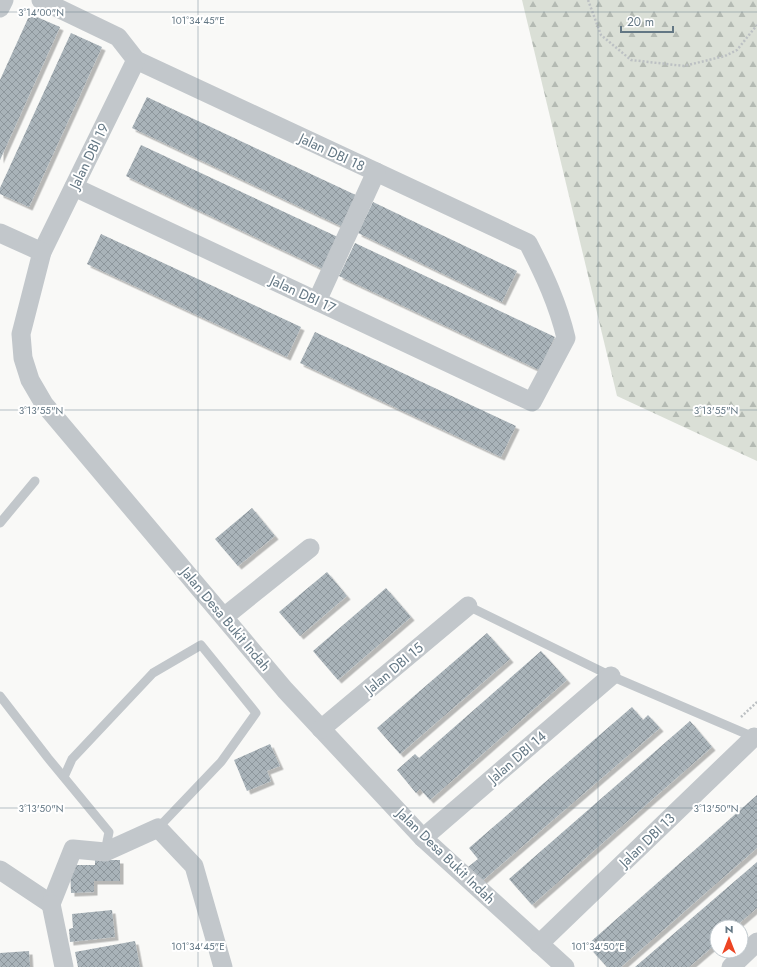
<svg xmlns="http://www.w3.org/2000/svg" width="757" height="967" viewBox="0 0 757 967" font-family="Jost,sans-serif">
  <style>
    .forest { fill: url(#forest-firs) }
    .building { fill: url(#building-cross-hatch); filter: url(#shadow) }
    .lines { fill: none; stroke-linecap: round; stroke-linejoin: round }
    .path { stroke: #bcc0c3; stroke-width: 2.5; stroke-dasharray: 2 2; stroke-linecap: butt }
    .lane { stroke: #c2c7cb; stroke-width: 9 }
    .street { stroke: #c2c7cb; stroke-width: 19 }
    .ticks { fill: none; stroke: #637784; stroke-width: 1; stroke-opacity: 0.45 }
    .labels { text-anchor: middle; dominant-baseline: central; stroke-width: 4; stroke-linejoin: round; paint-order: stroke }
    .street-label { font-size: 14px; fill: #637784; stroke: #fff }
    .ticks-label { font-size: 10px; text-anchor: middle; fill: #637784; stroke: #fff; stroke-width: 4; stroke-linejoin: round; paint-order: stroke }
  </style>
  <defs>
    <pattern id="forest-firs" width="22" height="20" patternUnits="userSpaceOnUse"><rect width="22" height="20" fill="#dadfd6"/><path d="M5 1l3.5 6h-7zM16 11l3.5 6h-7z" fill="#b4bab3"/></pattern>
    <pattern id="building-cross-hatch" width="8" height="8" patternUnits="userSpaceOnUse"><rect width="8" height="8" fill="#a9b3b9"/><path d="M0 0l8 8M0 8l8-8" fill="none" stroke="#8d969c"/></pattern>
    <filter id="shadow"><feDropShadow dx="3.5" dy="3.5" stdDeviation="0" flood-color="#0004"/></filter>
  </defs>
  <rect width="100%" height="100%" fill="#f9f9f7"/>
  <!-- forest -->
  <polygon class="forest" points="522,0 757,0 757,461 617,396"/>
  <!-- building -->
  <g class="building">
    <polygon points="30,14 60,27 0,160 0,80"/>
    <polygon points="71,33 102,47 29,207 0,194 0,188"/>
    <polygon points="147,97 360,197 345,228 132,128"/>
    <polygon points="141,145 342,239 327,271 126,176"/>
    <polygon points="373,202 517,271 502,302 358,233"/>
    <polygon points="101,234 301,327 287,357 87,264"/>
    <polygon points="355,243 555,337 539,370 339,276"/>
    <polygon points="315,332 516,426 501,457 300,363"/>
    <polygon points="252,508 275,536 238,566 215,539"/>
    <polygon points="327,572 347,596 300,636 279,612"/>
    <polygon points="386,588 411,617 338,680 313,651"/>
    <polygon points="487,633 510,659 400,754 377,728"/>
    <polygon points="541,651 567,680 430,800 420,789 416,793 397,770 415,754 419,758"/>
    <polygon points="632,707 643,720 648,715 660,728 481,882 468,867 478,859 469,848"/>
    <polygon points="690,721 712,747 532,905 509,879"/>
    <polygon points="270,744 280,766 267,771 271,781 247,791 234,760"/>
    <polygon points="757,795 757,848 621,967 607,967 587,945"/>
    <polygon points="95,860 120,860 120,881 94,881 94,892 71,893 70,865 95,865"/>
    <polygon points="757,862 757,908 750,914 735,927 717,927 717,943 689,967 635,967"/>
    <polygon points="112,910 115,937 70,942 69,929 73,928 72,914"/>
    <polygon points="135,941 140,967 78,967 75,952"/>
    <polygon points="29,951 30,967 0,967 0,953"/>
  </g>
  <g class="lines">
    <!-- path -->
    <g class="path">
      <polyline points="588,0 601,35 631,60 684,66 725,56 737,50 757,25"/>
      <polyline points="741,717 757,702"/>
    </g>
    <!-- lane -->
    <g class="lane">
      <polyline points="0,523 35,481"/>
      <polyline points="468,606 611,676 756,738"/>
      <polyline points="0,696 48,758 109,832 105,852"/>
      <polyline points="64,777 72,759 153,673 201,645 256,713 221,762 158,828"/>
    </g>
    <!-- street -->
    <g class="street">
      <path d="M41,0L118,37L136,60L528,243C544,274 558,304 566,338L532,402L74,187"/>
      <polyline points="0,8 4,0"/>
      <polyline points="136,60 42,252 21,334 23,358 30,380 44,404 285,690 423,838 565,967"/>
      <polyline points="0,233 42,252"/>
      <polyline points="317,301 376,172"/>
      <polyline points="224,617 310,548"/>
      <polyline points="321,729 468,606"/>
      <polyline points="423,838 611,676"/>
      <polyline points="0,870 51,904"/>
      <polyline points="51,904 73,849 105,852 158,828 194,866 223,967"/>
      <polyline points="51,904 64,967"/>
      <polyline points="539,944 754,737"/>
      <polyline points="731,967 757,942"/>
    </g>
  </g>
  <!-- ticks -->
  <path class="ticks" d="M198,0V967M598,0V967M0,12H757M0,410H757M0,808H757"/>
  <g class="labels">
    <!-- street labels -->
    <g class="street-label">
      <text transform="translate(332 152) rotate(25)">Jalan DBI 18</text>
      <text transform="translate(89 156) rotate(-64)">Jalan DBI 19</text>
      <text transform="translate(303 294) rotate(25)">Jalan DBI 17</text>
      <text transform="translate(226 619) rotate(50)">Jalan Desa Bukit Indah</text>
      <text transform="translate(394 668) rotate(-40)">Jalan DBI 15</text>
      <text transform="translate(517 757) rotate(-41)">Jalan DBI 14</text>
      <text transform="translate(647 840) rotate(-44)">Jalan DBI 13</text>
      <text transform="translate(446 856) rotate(44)">Jalan Desa Bukit Indah</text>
    </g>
  </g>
  <g class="ticks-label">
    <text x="41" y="16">3°14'00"N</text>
    <text x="198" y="24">101°34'45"E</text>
    <text x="41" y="414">3°13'55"N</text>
    <text x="716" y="414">3°13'55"N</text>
    <text x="41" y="812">3°13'50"N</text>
    <text x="716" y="812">3°13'50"N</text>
    <text x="198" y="950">101°34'45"E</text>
    <text x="598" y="950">101°34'50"E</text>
  </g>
  <!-- north arrow -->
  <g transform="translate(729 939)"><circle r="19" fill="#ffffff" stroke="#c1c9ce"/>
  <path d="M0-3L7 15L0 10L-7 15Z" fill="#ed4524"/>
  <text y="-6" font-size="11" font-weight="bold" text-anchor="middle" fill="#637784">N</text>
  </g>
  <!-- scale -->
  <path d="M621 26v6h52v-6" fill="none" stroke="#637784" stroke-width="2"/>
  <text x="627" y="26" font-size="12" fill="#637784" stroke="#ffffff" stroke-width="3" paint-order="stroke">20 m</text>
</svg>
